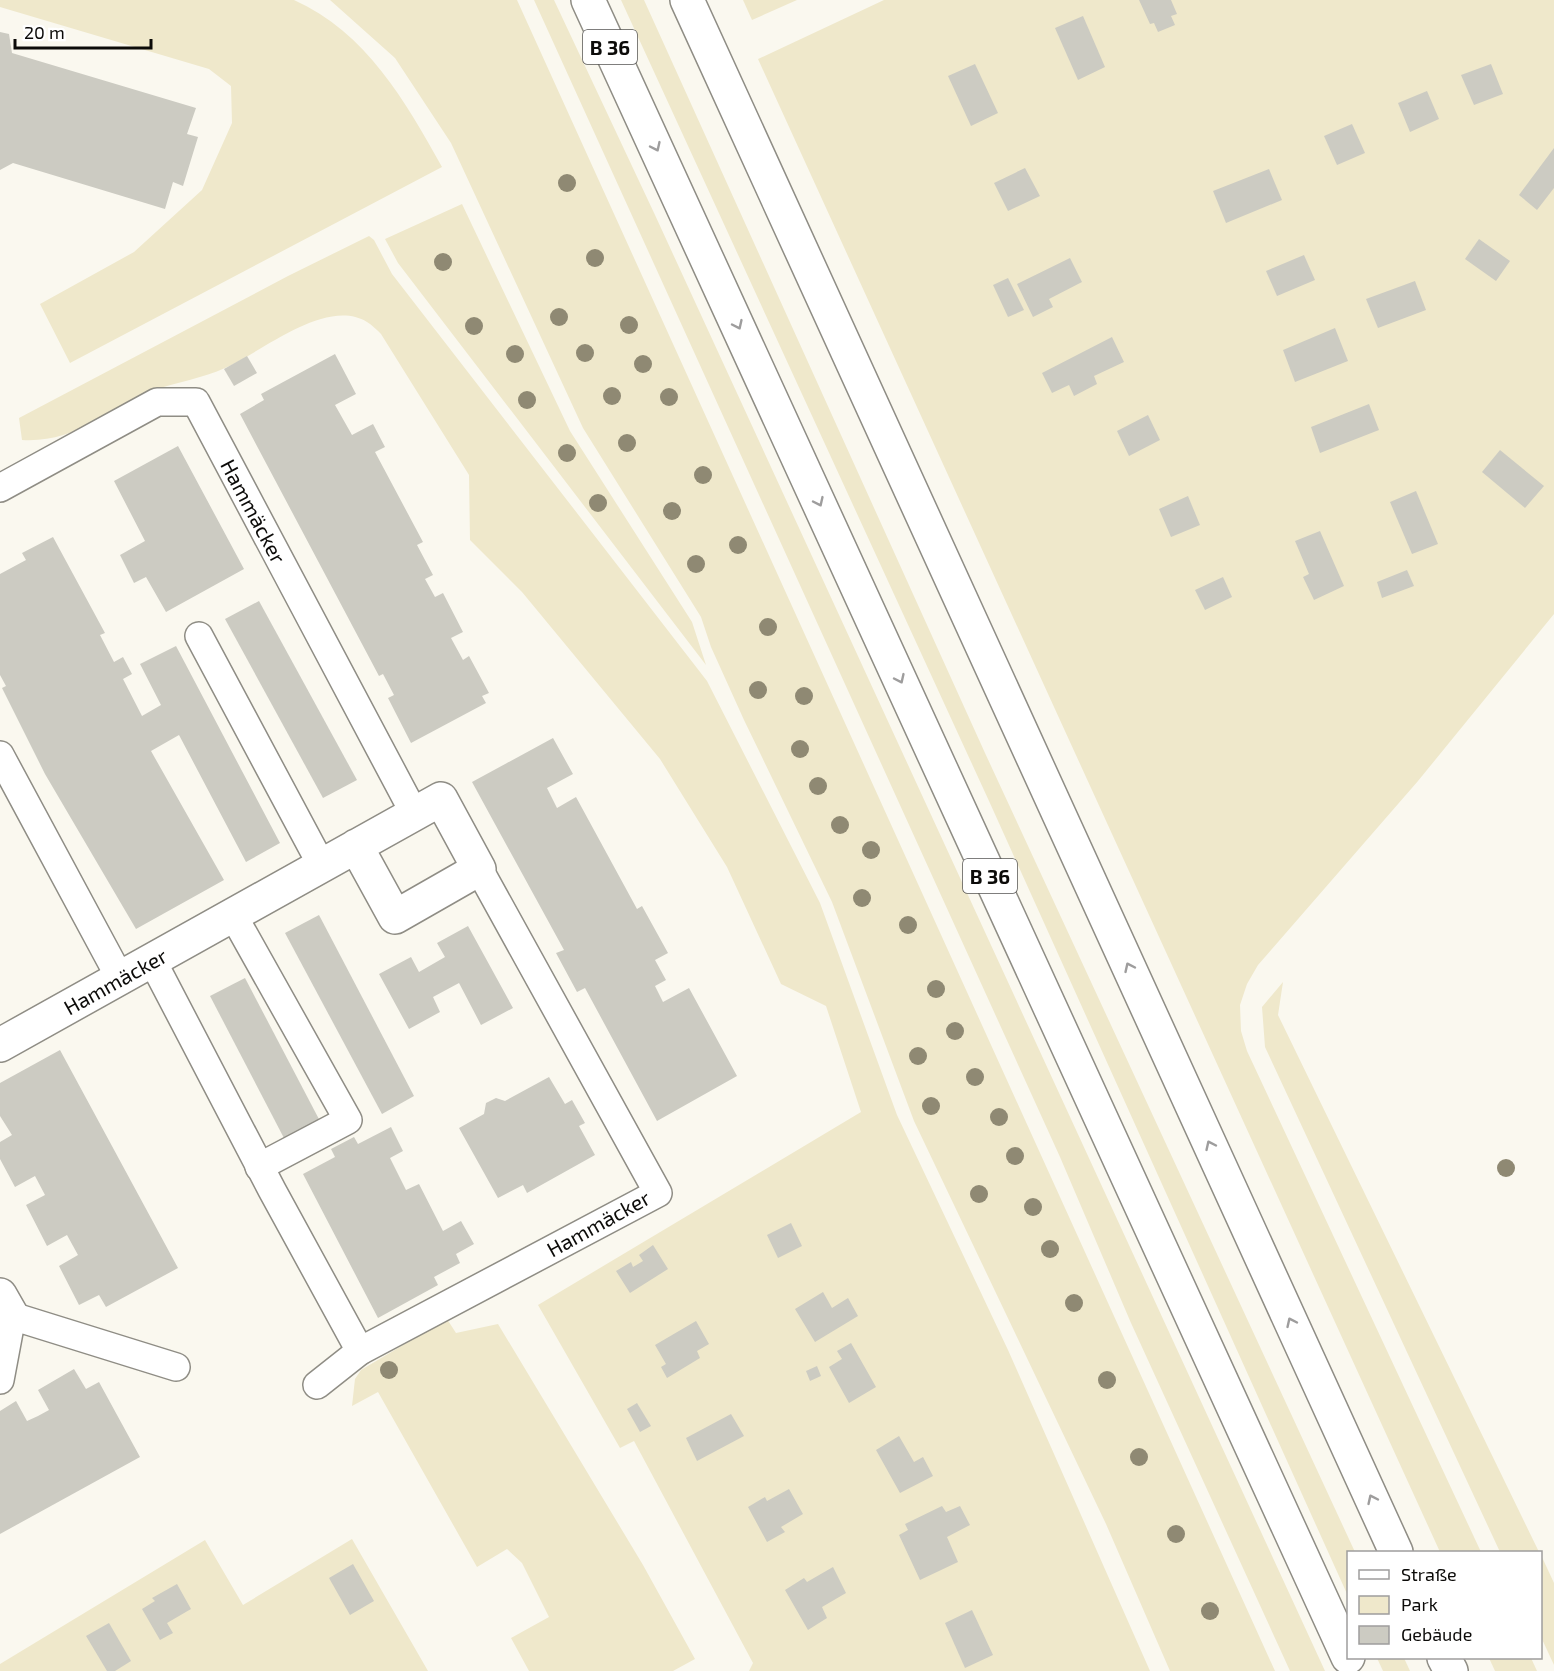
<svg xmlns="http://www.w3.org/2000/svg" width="1554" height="1671" viewBox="0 0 1554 1671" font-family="'Exo 2',sans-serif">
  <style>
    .green { fill: #efe8cb }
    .building { fill: #cccbc2 }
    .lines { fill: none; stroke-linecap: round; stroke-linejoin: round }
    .service-casing { stroke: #8f8d85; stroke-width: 30 }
    .minor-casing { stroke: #8f8d85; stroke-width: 36 }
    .trunk-casing { stroke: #8f8d85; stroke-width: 36 }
    .service { stroke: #fff; stroke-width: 27 }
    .minor { stroke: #fff; stroke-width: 33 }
    .trunk { stroke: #fff; stroke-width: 33 }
    .tree { fill: #8f8973 }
    .oneway { stroke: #9e9d9d }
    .labels { text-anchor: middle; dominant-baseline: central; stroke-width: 5; stroke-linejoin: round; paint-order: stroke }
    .shield { fill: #fff; stroke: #555453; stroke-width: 1.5 }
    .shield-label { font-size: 20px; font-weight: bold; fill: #0c0b09 }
    .street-label { font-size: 21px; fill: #0c0b09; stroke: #fff }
  </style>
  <rect width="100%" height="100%" fill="#faf8ef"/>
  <!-- green -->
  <g class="green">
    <path d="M0,0H294C366,32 406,102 442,167L70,363L40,304L134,252L202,190L232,123L231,86L209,69L0,7Z"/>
    <polygon points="330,0 517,0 1275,1671 1170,1671 1106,1524 914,1121 832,902 744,720 711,647 701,617 583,428 451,143 395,58"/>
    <polygon points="534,0 554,0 655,215 1325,1671 1290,1671 1131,1323 1060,1157"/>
    <polygon points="621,0 644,0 985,753 1355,1552 1348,1552 1348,1596 989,801"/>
    <polygon points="743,0 797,0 752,20"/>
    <polygon points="884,0 1554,0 1554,614 1418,781 1258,965 1247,984 1240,1005 1241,1031 1247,1051 1481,1552 1440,1552 758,59"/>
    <polygon points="462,204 570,431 692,622 706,665 398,263 385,239"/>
    <path d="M369,236L374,240L392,274L707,681L820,903L897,1115L1008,1350L1150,1671H749L753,1663L634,1441L620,1448L538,1305L861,1112L826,1006L781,984L727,867L660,759L522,592L470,540L469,475L381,334C377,330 372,325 367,322C326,297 262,352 225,368C204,378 176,382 152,391C105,410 77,443 22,440L19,418L288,276Z"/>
    <polygon points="1283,982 1278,1015 1539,1552 1500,1552 1265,1047 1262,1007"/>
    <polygon points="447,1319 456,1333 498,1324 643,1565 695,1659 673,1671 529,1671 511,1638 549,1617 522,1563 507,1549 477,1567 378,1392 352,1406 355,1379 361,1370"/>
    <polygon points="352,1539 428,1671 0,1671 0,1664 205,1540 243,1605"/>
    <polygon points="1541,1555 1554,1583 1554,1665 1541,1637"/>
    <polygon points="1377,1658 1404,1658 1410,1671 1383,1671"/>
    <polygon points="1489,1658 1531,1658 1537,1671 1495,1671"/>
  </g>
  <!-- building -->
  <g class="building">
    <polygon points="1139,0 1171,0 1177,14 1171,16 1175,25 1158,32 1154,23 1150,24"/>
    <polygon points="1083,16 1105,67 1078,80 1055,28"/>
    <polygon points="0,32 9,34 12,53 196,108 187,134 198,137 183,186 173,182 165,209 13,163 0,170"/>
    <polygon points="975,64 998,113 971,126 948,76"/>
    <polygon points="1491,64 1503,94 1474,105 1461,75"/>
    <polygon points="1427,91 1439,119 1410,132 1398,103"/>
    <polygon points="1352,124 1365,153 1337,165 1324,136"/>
    <polygon points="1554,148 1554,188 1537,210 1519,195"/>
    <polygon points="1025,168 1040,196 1008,211 994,183"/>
    <polygon points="1269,169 1282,200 1226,223 1213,191"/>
    <polygon points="1479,239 1510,261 1496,281 1465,259"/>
    <polygon points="1304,255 1315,280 1277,296 1266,271"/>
    <polygon points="1070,258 1082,282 1049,299 1053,307 1033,317 1017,284"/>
    <polygon points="1008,278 1024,310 1008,317 993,285"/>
    <polygon points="1415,281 1426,310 1378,328 1366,299"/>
    <polygon points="1335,328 1348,361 1295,382 1283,350"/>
    <polygon points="1112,337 1124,362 1094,376 1097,384 1074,396 1069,385 1052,393 1042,373"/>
    <polygon points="335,354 356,394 335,405 352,435 373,424 385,447 375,452 423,542 417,545 433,575 425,579 435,597 443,593 463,632 451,638 463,660 469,656 489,693 482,696 486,703 411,743 388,698 394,695 383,674 379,676 240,414 264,400 261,394"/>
    <polygon points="247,356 257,373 234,386 224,369"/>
    <polygon points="1369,404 1379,430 1320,453 1311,427"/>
    <polygon points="1148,415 1160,440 1129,456 1117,431"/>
    <polygon points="178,446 244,569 166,612 146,577 134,583 120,555 145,541 114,481"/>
    <polygon points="1500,450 1544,486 1525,508 1482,472"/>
    <polygon points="1416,491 1438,544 1412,554 1390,502"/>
    <polygon points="1188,496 1200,525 1171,537 1159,509"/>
    <polygon points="1320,531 1344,586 1314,600 1303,577 1309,574 1295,541"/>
    <polygon points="53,537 105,633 100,635 114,662 123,657 132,674 123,679 142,716 161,705 140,664 176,646 280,843 246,862 179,735 151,751 224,880 136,929 45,774 2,688 6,686 0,675 0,574 26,560 22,553"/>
    <polygon points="1407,570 1414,586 1382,598 1377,582"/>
    <polygon points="1223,577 1232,597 1205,610 1195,590"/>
    <polygon points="259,601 357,780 323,798 225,619"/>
    <polygon points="553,738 573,774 547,788 557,808 576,797 637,909 642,906 668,953 655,960 666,980 655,986 663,1002 689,988 737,1076 657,1121 585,988 577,992 556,953 564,950 472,782"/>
    <polygon points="319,915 414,1096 382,1114 285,933"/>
    <polygon points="468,926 513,1008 481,1025 459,983 433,997 440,1012 409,1029 379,974 411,957 419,972 445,957 437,943"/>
    <polygon points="245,978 321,1123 286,1142 210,996"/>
    <polygon points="60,1050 178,1268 106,1307 99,1295 79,1305 59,1266 78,1255 67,1235 47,1246 26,1205 45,1195 35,1176 15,1187 0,1159 0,1142 12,1135 0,1116 0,1083"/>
    <polygon points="549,1077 565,1104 572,1100 585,1123 579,1126 595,1155 527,1193 523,1185 498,1198 459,1128 484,1114 486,1103 496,1098 505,1101"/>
    <polygon points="391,1127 403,1151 390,1158 406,1190 419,1184 443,1231 461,1221 474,1244 456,1254 460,1263 434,1277 438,1285 378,1318 303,1174 335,1157 331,1149 354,1137 358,1144"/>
    <polygon points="791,1223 802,1246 778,1258 767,1235"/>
    <polygon points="653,1245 668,1269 630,1293 616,1271 631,1262 633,1267 643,1261 639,1255"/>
    <polygon points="823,1292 832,1308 848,1298 858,1316 815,1342 795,1309"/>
    <polygon points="696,1321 709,1344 697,1351 700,1358 667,1378 661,1367 666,1364 655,1345"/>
    <polygon points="851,1343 876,1387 849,1403 829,1367 842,1359 837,1351"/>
    <polygon points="817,1366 821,1376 810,1381 806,1371"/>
    <polygon points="74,1369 86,1389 99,1382 140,1457 0,1534 0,1411 16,1401 27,1421 38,1416 49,1410 38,1390"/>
    <polygon points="637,1403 651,1426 640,1432 627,1409"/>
    <polygon points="731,1414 744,1436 697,1461 686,1438"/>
    <polygon points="899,1436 914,1462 923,1457 933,1476 900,1493 876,1450"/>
    <polygon points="789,1489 803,1514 781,1527 785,1532 767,1542 748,1507 765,1497 767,1501"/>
    <polygon points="942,1506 946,1512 960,1506 970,1525 947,1537 958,1562 920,1580 899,1535 908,1530 905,1524"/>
    <polygon points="353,1564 374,1601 350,1615 329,1578"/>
    <polygon points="833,1567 846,1593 822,1607 827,1618 808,1630 785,1590 804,1578 807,1582"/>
    <polygon points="177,1584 191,1609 167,1623 173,1633 160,1640 142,1609 155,1601 152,1598"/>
    <polygon points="972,1610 993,1655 965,1668 945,1623"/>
    <polygon points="109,1623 131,1661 115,1671 107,1671 86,1636"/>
  </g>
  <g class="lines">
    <defs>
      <g id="service">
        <polyline points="0,488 157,402 196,402 414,813"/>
        <polyline points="199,636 322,866"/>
        <polyline points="0,755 120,978"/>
        <polyline points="233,915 348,1120 259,1167"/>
        <polyline points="152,960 272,1190 360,1351"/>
        <polyline points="0,1380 12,1316 176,1367"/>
        <polyline points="317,1385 360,1351 658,1193 479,869"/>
      </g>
      <g id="minor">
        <polyline points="0,1045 441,799 479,869 395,917 356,846"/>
        <polyline points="0,1295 12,1316"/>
      </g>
      <g id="trunk">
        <polyline points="588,0 1348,1657"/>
        <polyline points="687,0 1396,1552"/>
        <polyline points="1444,1658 1451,1671"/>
      </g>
    </defs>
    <!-- service casing -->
    <use href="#service" class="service-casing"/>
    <!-- minor casing -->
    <use href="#minor" class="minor-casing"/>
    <!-- trunk casing -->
    <use href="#trunk" class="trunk-casing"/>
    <!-- service -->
    <use href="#service" class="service"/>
    <!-- minor -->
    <use href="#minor" class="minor"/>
    <!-- trunk -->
    <use href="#trunk" class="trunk"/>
  </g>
  <!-- trees -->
  <g class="tree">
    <circle cx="567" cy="183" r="9"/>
    <circle cx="595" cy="258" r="9"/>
    <circle cx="443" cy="262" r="9"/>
    <circle cx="559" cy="317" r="9"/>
    <circle cx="629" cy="325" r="9"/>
    <circle cx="474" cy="326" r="9"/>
    <circle cx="585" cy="353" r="9"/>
    <circle cx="515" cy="354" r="9"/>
    <circle cx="643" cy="364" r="9"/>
    <circle cx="612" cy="396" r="9"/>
    <circle cx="669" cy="397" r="9"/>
    <circle cx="527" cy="400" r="9"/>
    <circle cx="627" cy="443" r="9"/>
    <circle cx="567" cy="453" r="9"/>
    <circle cx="703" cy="475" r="9"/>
    <circle cx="598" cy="503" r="9"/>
    <circle cx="672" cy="511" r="9"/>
    <circle cx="738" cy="545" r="9"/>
    <circle cx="696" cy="564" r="9"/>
    <circle cx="768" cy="627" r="9"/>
    <circle cx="758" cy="690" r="9"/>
    <circle cx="804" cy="696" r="9"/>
    <circle cx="800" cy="749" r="9"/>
    <circle cx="818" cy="786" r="9"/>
    <circle cx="840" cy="825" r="9"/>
    <circle cx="871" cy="850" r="9"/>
    <circle cx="862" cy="898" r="9"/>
    <circle cx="908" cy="925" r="9"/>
    <circle cx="936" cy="989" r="9"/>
    <circle cx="955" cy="1031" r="9"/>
    <circle cx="918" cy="1056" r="9"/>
    <circle cx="975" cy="1077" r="9"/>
    <circle cx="931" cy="1106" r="9"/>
    <circle cx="999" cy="1117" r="9"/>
    <circle cx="1015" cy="1156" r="9"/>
    <circle cx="1506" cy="1168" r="9"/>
    <circle cx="979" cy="1194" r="9"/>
    <circle cx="1033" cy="1207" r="9"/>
    <circle cx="1050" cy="1249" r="9"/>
    <circle cx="1074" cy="1303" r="9"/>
    <circle cx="389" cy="1370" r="9"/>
    <circle cx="1107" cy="1380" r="9"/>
    <circle cx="1139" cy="1457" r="9"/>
    <circle cx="1176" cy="1534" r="9"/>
    <circle cx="1210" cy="1611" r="9"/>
  </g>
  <!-- one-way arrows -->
  <defs><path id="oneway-chevron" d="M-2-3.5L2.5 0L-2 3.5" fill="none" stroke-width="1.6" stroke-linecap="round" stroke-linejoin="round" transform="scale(1.5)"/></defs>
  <g class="oneway">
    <use href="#oneway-chevron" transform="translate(656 147) rotate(65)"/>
    <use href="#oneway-chevron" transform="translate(738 325) rotate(65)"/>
    <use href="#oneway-chevron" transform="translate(819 502) rotate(65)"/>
    <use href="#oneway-chevron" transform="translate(900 679) rotate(65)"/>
    <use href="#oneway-chevron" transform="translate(1129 967) rotate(-115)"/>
    <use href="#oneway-chevron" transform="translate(1210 1145) rotate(-115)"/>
    <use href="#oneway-chevron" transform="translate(1291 1322) rotate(-115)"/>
    <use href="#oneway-chevron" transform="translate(1372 1499) rotate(-115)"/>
  </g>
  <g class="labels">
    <!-- shield labels -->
    <g class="shield">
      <rect x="583" y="30" width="54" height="34" rx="4.5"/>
      <rect x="963" y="859" width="54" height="34" rx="4.5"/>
    </g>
    <g class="shield-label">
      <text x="610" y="47">B 36</text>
      <text x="990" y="876">B 36</text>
    </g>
    <!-- street labels -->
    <g class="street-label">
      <text transform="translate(254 511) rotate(62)">Hammäcker</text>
      <text transform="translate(115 981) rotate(-29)">Hammäcker</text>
      <text transform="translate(598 1223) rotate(-29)">Hammäcker</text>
    </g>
  </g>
  <!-- legend -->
  <rect x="1347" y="1551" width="195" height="108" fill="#ffffff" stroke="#9e9d9d" stroke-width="1.5"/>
  <rect x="1359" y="1570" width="30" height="9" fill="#ffffff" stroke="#9e9d9d" stroke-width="1.5"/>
  <text x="1401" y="1581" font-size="18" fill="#0c0b09">Straße</text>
  <rect x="1359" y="1596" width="30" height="18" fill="#efe8cb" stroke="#9e9d9d" stroke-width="1.5"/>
  <text x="1401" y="1611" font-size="18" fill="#0c0b09">Park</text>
  <rect x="1359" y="1626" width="30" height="18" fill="#cccbc2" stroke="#9e9d9d" stroke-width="1.5"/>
  <text x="1401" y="1641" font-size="18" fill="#0c0b09">Gebäude</text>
  <!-- scale -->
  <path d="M15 39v9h136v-9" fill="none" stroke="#0c0b09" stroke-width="3"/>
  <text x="24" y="39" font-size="18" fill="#0c0b09" stroke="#ffffff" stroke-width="4.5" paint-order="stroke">20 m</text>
</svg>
